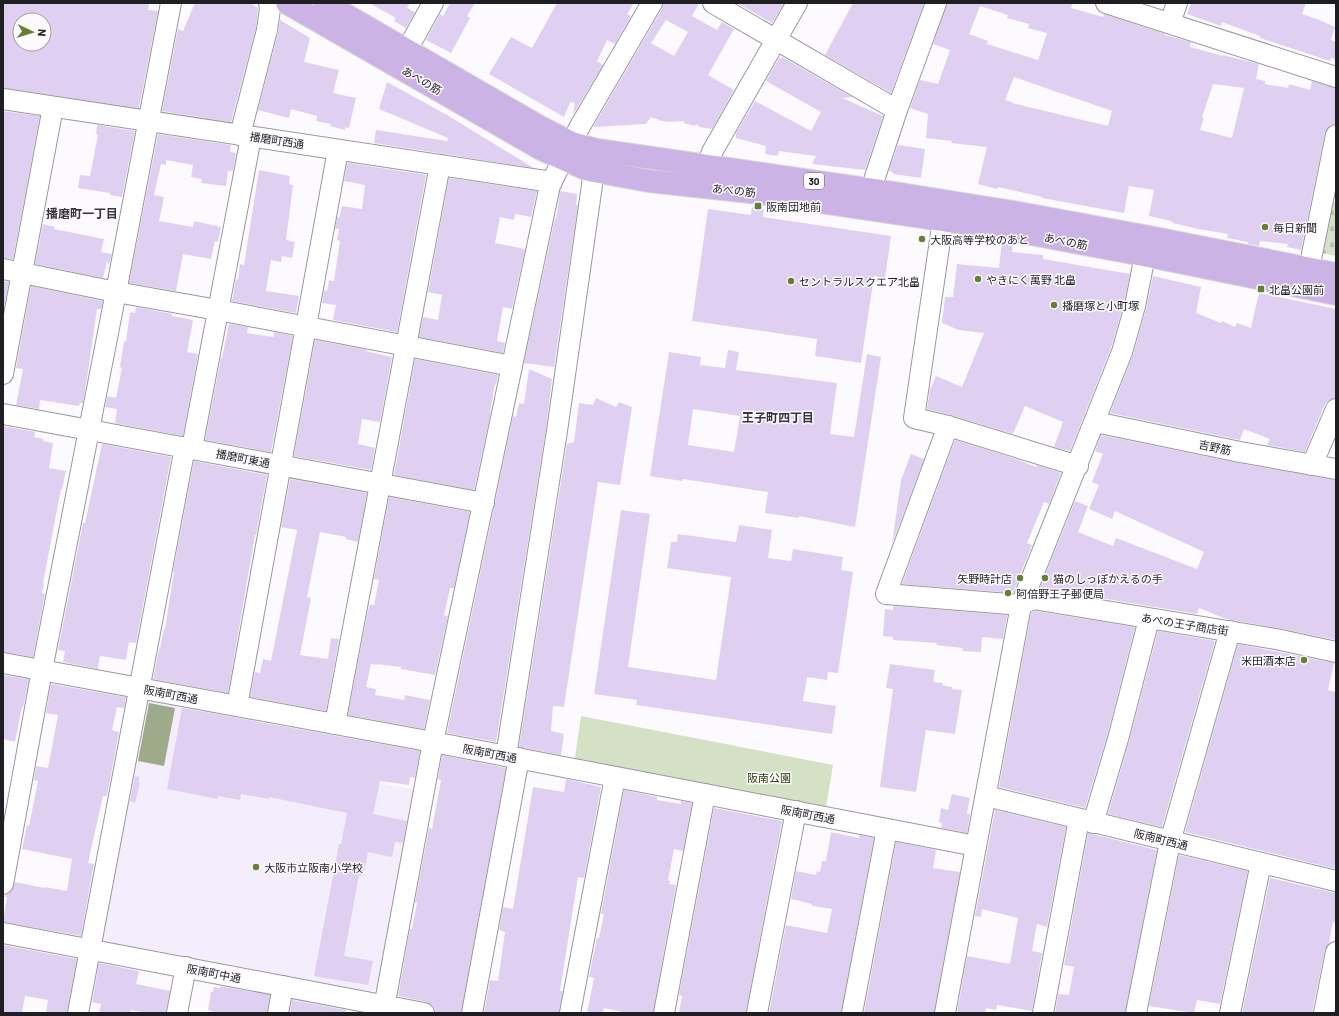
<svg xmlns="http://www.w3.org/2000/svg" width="1339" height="1016" viewBox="0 0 1339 1016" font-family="Barlow,'Noto Sans JP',sans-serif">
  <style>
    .built { fill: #f4edfc }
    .green { fill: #d5e1c5 }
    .cemetery { fill: url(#cemetery-stones) }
    .water { fill: #9eab8a }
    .building { fill: #dfd0f2; fill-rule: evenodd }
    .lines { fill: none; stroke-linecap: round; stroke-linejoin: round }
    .minor-casing { stroke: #9b96a0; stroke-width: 22 }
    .major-casing { stroke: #d7d6d7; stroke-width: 24 }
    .minor { stroke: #fff; stroke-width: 20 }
    .major { stroke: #cbb4e5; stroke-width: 22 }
    .poi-dot { fill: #668033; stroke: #fcfaff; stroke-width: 1.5 }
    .labels { text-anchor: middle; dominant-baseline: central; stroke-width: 3; stroke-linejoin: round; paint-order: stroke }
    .shield { fill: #fcfaff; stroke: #616064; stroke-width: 1 }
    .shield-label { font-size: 10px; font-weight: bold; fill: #1f1e22 }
    .street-label { font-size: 11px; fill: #1f1e22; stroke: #fcfaff }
    .poi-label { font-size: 11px; fill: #1f1e22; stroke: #fcfaff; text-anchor: start }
    .park-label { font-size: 11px; fill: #2a3a03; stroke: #fcfaff }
    .neighbourhood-label { font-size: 12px; font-weight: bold; fill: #39353e; stroke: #fcfaff }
  </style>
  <defs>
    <pattern id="cemetery-stones" width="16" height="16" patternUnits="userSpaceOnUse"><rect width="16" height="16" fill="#d5e1c5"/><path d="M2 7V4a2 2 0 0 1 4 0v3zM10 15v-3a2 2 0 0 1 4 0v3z" fill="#b6c1a9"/></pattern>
  </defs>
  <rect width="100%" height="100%" fill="#fcfaff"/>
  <!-- built -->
  <polygon class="built" points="150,695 239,712 232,754 416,790 376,990 367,993 98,943 142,699"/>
  <!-- green -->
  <polygon class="green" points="581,716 833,765 825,813 574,764"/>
  <!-- cemetery -->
  <polygon class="cemetery" points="1326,200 1336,203 1336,256 1317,252"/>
  <!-- water -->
  <polygon class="water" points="149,703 175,708 164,766 138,761"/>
  <!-- building -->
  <g class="building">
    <path d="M4,3H149L148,10L158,11L139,108L3,88ZM20,20H44V44H20Z"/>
    <polygon points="195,3 250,3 258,8 256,28 231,122 162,111 178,29 183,31"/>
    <polygon points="369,3 410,3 407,8 415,12 406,28 394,21 396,18"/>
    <polygon points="450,3 475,3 467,16 470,18 451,53 426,40 440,14 443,16"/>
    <polygon points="557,3 634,3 627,14 631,16 615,44 607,40 597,61 603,65 573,115 575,103 570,102 564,117 489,74 511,37 532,48"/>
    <path d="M663,3H699L692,16L717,30L722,22L734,29L708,75L734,90L712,129L700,127L696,124L695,126L684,123V121L668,122L662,121L651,117L646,124L593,127L662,9ZM666,20L688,32L674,56L651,43Z"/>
    <polygon points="737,3 784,3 772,23"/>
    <polygon points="853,3 924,3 891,93 825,55"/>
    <path d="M947,3H1073L1071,8L1103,17L1104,14L1165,34V35L1191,42L1190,47L1223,56V55L1259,64L1256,79L1265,81V84L1288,88L1289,84L1310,90L1312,81L1336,88V124H1332L1328,127L1325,133L1301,250L1287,247L1288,244L1260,241L1259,246L1248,244V242L1227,238L1228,234L1198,229L1173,223L1171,221L1149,216L1154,190L1129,186L1124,213L1042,198V197L998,187L997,189L978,184L987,147L951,143L952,141L926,138L928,114L910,108L920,80L938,84L950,50L933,44ZM980,6L1008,15L1007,18L1029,24L1028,28L1047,33L1038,60L987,44L988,41L969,34ZM1014,77L1112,111L1108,126L1012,103V102L1005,100ZM1213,84L1244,88L1232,138L1200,130L1204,118L1202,117Z"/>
    <polygon points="1191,3 1306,3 1302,14 1317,19 1335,27 1331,40 1336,42 1336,60 1331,58 1330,61 1260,38 1260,36 1222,22 1221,26 1187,14"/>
    <polygon points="280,20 310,38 304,62 339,70 333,93 356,98 349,128 345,127 345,130 330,126 331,124 316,121 317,116 291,109 289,118 258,110 278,33"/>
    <polygon points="782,57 852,97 842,98 883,116 865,170 812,164 816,156 779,151 778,156 765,154 766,146 736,138 736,133 755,101 811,131 821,112 766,81 779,58 781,59"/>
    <polygon points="387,82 447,115 534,168 374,143 376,130 447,141 448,138 379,109"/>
    <polygon points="3,111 40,116 13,259 3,258"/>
    <polygon points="97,125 135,131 122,197 110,195 110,193 78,188 80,175 90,176 98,134 96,134"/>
    <polygon points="158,134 231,145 230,152 236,153 233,171 228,171 226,186 201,183 202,179 191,177 193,165 166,160 166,165 161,164 154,195 164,197 159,221 193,227 194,221 221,227 218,242 215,241 211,259 183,254 176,291 129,283"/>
    <polygon points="898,145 925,149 921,178 894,174 889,170"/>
    <polygon points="349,163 426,175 397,332 333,320 336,305 322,303 324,290 327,291 329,280 334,281 340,241 337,240 339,229 335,229 337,217 339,218 342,206 362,209 365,185 344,181 347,164"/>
    <polygon points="259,170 290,176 289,184 293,185 286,240 295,242 292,258 282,256 281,262 271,260 266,291 299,296 296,313 232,301 236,279 238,280 240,264 244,265"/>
    <polygon points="449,178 537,191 531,217 515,214 514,220 500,217 495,243 525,249 512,309 503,307 497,341 505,343 503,353 419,337 423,317 438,320 442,295 428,292"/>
    <polygon points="560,191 577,194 576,205 578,205 554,367 524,363 555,218 556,220"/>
    <polygon points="752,207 764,209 763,217 891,236 885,278 874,276 861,363 815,356 817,339 692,321 708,209 751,215"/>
    <polygon points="43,224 55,227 54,229 104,239 101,252 112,254 109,265 107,261 103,278 35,264"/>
    <polygon points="1002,241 1013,243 1012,252 1043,255 1043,259 1130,274 1124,303 1111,348 1070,451 1054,447 1063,422 1025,406 1013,434 951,415 927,409 930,390 936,376 962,387 984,333 959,330 942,323 945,297 953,297 957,264 999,268"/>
    <polygon points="1153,276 1201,287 1196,313 1221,323 1222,321 1235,327 1237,323 1251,328 1259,293 1336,309 1336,398 1329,400 1325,404 1305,452 1267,445 1270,439 1244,429 1240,440 1110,413 1133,355 1146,309"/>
    <polygon points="3,281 9,282 3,312"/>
    <polygon points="31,286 103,301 101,309 97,309 87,378 83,403 80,403 79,406 40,400 39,409 16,405 23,369 16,368"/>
    <polygon points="136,307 172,314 172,316 193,320 187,352 198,354 183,436 115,423 117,409 105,407 107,396 116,398 122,368 120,367 124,341 126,342 130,312 135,313"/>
    <polygon points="229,324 248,327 247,333 273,337 274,332 293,336 271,452 205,440 221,358 222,358"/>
    <polygon points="315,340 368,350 366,351 392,357 380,422 362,419 358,444 375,448 371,470 294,456"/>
    <path d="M728,350L739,352L736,370L837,383L830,434L854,437L867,354L881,357L855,527L799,516V518L765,513L768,492L683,479L682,481L650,476L669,352L701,357L700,365L725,368ZM693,409L740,416L734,452L688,445Z"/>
    <polygon points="415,359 498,375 496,385 495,384 490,412 491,412 474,490 394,475"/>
    <polygon points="529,369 552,379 546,429 496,742 447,733 513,416 516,417 519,403 524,404"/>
    <polygon points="596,398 616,407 619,402 632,407 620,485 598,482 564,707 553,706 551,731 564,734 561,755 519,747 567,444 574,442 579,403 593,405"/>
    <polygon points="3,426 35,432 34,437 43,439 43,441 53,443 49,468 66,471 62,489 61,489 43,583 44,584 42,593 45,594 33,657 3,652"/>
    <polygon points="1101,435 1238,463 1336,480 1336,640 1278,628 1226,619 1199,608 1197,614 1040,588 1075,501 1088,506 1078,532 1113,546 1116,538 1197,569 1204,552 1115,511 1112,519 1089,509 1099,485 1092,482 1103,454 1095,451"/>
    <polygon points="955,440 1016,459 1036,467 1037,465 1061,473 1049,504 1044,502 1027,543 1032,545 1013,593 902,584"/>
    <polygon points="102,444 171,457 136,643 129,642 126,660 100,656 98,669 63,662 65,651 58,650 83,523 85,523"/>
    <polygon points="911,454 924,459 892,544 901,480"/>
    <polygon points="194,461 267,475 256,535 255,535 228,693 153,679 159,649 160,649 164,628 165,629 174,572 173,572"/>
    <polygon points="290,479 367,493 358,542 346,539 346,537 320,532 307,597 311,598 300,655 328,659 331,638 339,639 326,711 250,697 255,672 260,673 263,659 271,661 297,530 281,527"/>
    <polygon points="389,497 470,512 454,588 450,588 449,593 444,615 448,616 435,675 401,669 401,667 377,664 377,665 371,664 366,687 376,689 375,695 404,700 405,695 430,700 424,729 348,715 367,615 370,604 374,605 379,580 374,579"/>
    <polygon points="621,510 650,514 628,667 716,680 731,577 667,568 671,542 677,542 678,534 736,542 739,525 772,530 768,558 791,561 793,549 843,557 841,570 853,572 838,673 828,672 827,680 807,677 803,701 836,706 832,734 636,705 637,700 594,694"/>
    <polygon points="893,606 1007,615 1003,639 982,637 981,652 962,651 963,648 936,645 937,643 893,640 893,637 883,636 885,609 893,610"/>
    <polygon points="1035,611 1135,627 1107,736 1085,808 999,787 1031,613"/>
    <polygon points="1158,631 1215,641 1162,827 1108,814 1129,742"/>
    <polygon points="1238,644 1334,663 1328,690 1336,692 1336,869 1185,832"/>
    <polygon points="890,664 935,670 933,682 943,683 942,685 952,687 952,689 962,690 955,734 926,730 916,792 880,787 893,689 886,688"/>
    <polygon points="3,675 29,679 23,708 22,707 15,742 3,739"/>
    <polygon points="51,684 126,697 124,708 117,707 112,730 119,732 107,796 103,796 88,863 94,864 81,936 3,922 7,897 5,897 6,895 12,891 15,882 45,888 45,887 67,891 72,859 22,849 27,825 29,826 38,781 34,780 36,766 48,768 58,715 46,713"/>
    <polygon points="182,708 420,751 415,778 410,777 409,785 380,781 373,814 407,821 403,843 395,842 392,857 368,852 363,876 359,875 344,956 373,961 368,985 314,976 339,844 341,844 347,813 269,797 269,799 241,794 240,800 218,796 218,799 167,789"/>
    <polygon points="442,755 506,768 461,1013 435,1013 435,1009 432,1005 427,1002 398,996 410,929 412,929 417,903 415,902 429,828 432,829 441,780 438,779"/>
    <polygon points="135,776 139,777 139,783 140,783 135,803 130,801"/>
    <polygon points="566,779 601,787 584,878 578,877 560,991 563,991 559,1013 484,1013 490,980 498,981 505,932 499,930 503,907 513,909 533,787 564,792"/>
    <polygon points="624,790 657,797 657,800 681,804 681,801 692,803 683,851 674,849 668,880 670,881 669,884 676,885 653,1013 627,1013 604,1008 603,1013 587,1013 594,978 589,977 597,938 599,938 604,914 601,914"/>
    <polygon points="952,794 970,798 967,813 970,814 967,833 941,828 942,823 939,822 941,808 948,810"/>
    <polygon points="714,808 782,821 746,1013 679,1013 682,996 679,995"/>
    <polygon points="995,810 1066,827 1047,927 1037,924 1032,951 1042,953 1032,1011 997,1005 996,1010 986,1008 985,1013 957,1013 967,956 1010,964 1018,918 982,909 981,917 975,916"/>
    <polygon points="831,832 859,838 859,835 874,838 841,1013 769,1013 786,925 827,933 832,909 812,906 812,904 791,899 796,871 816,875 817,871 820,872 822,861 826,861"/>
    <polygon points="1088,833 1157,850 1125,1013 1055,1013 1058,994 1069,995 1074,967 1064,965"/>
    <polygon points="896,842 936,850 933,868 960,872 934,1013 864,1013"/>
    <polygon points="1179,855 1248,871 1220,1004 1197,1000 1194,1013 1149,1006"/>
    <polygon points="1270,878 1336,893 1336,923 1333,922 1329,943 1325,950 1312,1013 1242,1013"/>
    <polygon points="3,945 77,959 67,1013 46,1013 48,1000 25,996 22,1013 3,1013"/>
    <polygon points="99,963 139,971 136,984 170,991 166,1013 146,1013 131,1010 131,1013 99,1013 101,1004 92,1002"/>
    <polygon points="220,986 270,995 267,1013 212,1013 212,1011 208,1010 211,992 213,992 214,987 220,988"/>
    <polygon points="292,1000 346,1010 345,1013 290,1013"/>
  </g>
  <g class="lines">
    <defs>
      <g id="minor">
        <polyline points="713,3 897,110"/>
        <polyline points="1106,3 1336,77"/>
        <polyline points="1170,23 1177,3"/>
        <polyline points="407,50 433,3"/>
        <polyline points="3,99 552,182"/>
        <polyline points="240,135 267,30 270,9 269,3"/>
        <polyline points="707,166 712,152 797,3"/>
        <polyline points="871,206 875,177 897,110 936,3"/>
        <polyline points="943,220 914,418 948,426 1078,466"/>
        <polyline points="3,269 116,292 218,310 512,366"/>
        <polyline points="1309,269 1336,135"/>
        <polyline points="3,374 53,107"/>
        <polyline points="3,414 484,503"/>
        <polyline points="1095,422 1240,452 1336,469"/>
        <polyline points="948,426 886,594 1021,605 1033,599 1276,639 1336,652"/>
        <polyline points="192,448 251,137"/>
        <polyline points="1312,465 1336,409"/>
        <polyline points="3,663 433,742 976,846"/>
        <polyline points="237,706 338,150"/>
        <polyline points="335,724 440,165"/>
        <polyline points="506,756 557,431 594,171"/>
        <polyline points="986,796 1336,881"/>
        <polyline points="1093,823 1118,739 1149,619"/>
        <polyline points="3,884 42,670 116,292 171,3"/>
        <polyline points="3,933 424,1013"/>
        <polyline points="78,1013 185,447"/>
        <polyline points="177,1013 186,967"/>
        <polyline points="278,1013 283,986"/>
        <polyline points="383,1013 433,742 550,185 579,128 652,3"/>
        <polyline points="472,1013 519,758"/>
        <polyline points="570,1013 615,777"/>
        <polyline points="664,1013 705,794"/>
        <polyline points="757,1013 796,811"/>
        <polyline points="852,1013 887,829"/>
        <polyline points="945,1013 1021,605 1122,352 1135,306 1148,240"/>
        <polyline points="1043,1013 1079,819"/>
        <polyline points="1136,1013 1170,842 1230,631"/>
        <polyline points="1230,1013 1261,863"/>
        <polyline points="1324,1013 1336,952"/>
      </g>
      <g id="major">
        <polyline points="287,3 541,149 586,169 594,171 649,181 760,193 1010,230 1159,258 1336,294"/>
        <polyline points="325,3 540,127 572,143 597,150 887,192 1019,213 1149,237 1336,274"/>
      </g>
    </defs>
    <!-- minor casing -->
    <use href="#minor" class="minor-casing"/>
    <!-- major casing -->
    <use href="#major" class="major-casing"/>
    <!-- minor -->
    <use href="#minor" class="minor"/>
    <!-- major -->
    <use href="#major" class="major"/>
  </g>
  <!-- markers -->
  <g class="poi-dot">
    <rect x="754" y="202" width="8" height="8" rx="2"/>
    <circle cx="1265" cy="227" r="4"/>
    <circle cx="922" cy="239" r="4"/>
    <circle cx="978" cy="279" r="4"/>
    <circle cx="791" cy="281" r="4"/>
    <rect x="1257" y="285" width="8" height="8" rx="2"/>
    <circle cx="1054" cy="305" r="4"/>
    <circle cx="1020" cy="578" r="4"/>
    <circle cx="1045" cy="578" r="4"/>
    <circle cx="1008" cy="593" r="4"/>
    <circle cx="1304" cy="660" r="4"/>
    <circle cx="256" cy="867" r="4"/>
  </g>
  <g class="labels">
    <!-- shield labels -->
    <rect class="shield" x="804" y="173" width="20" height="16" rx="3"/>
    <g class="shield-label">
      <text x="814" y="181">30</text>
    </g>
    <!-- street labels -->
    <g class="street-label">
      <text transform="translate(422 80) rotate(30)">あべの筋</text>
      <text transform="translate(277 140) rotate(9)">播磨町西通</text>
      <text transform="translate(734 190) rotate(6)">あべの筋</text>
      <text transform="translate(1066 241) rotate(11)">あべの筋</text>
      <text transform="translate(1215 447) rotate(12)">吉野筋</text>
      <text transform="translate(243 458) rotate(11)">播磨町東通</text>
      <text transform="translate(1185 624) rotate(9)">あべの王子商店街</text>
      <text transform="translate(171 694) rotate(11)">阪南町西通</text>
      <text transform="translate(490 753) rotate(11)">阪南町西通</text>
      <text transform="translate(808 814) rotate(11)">阪南町西通</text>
      <text transform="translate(1161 839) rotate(14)">阪南町西通</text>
      <text transform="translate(214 973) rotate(11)">阪南町中通</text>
    </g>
    <!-- poi labels -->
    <g class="poi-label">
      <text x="766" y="206">阪南団地前</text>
      <text x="1273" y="227">毎日新聞</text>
      <text x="930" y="239">大阪高等学校のあと</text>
      <text x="986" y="279">やきにく萬野 北畠</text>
      <text x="799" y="281">セントラルスクエア北畠</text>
      <text x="1269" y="289">北畠公園前</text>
      <text x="1062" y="305">播磨塚と小町塚</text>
      <text x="1012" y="578" text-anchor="end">矢野時計店</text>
      <text x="1053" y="578">猫のしっぽかえるの手</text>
      <text x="1016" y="593">阿倍野王子郵便局</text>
      <text x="1296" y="660" text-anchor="end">米田酒本店</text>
      <text x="264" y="867">大阪市立阪南小学校</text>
    </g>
    <!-- park labels -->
    <g class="park-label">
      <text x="769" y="777">阪南公園</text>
    </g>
    <!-- neighbourhood labels -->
    <g class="neighbourhood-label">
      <text x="82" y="213">播磨町一丁目</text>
      <text x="778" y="417">王子町四丁目</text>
    </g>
  </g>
  <!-- border -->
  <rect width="1339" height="1016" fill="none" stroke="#1f1e22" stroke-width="8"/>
  <!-- north arrow -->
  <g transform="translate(32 32) rotate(94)"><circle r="19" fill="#fcfaff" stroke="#a4a2a7"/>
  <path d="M0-3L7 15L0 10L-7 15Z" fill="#668033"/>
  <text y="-6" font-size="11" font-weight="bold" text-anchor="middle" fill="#1f1e22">N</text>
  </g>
</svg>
